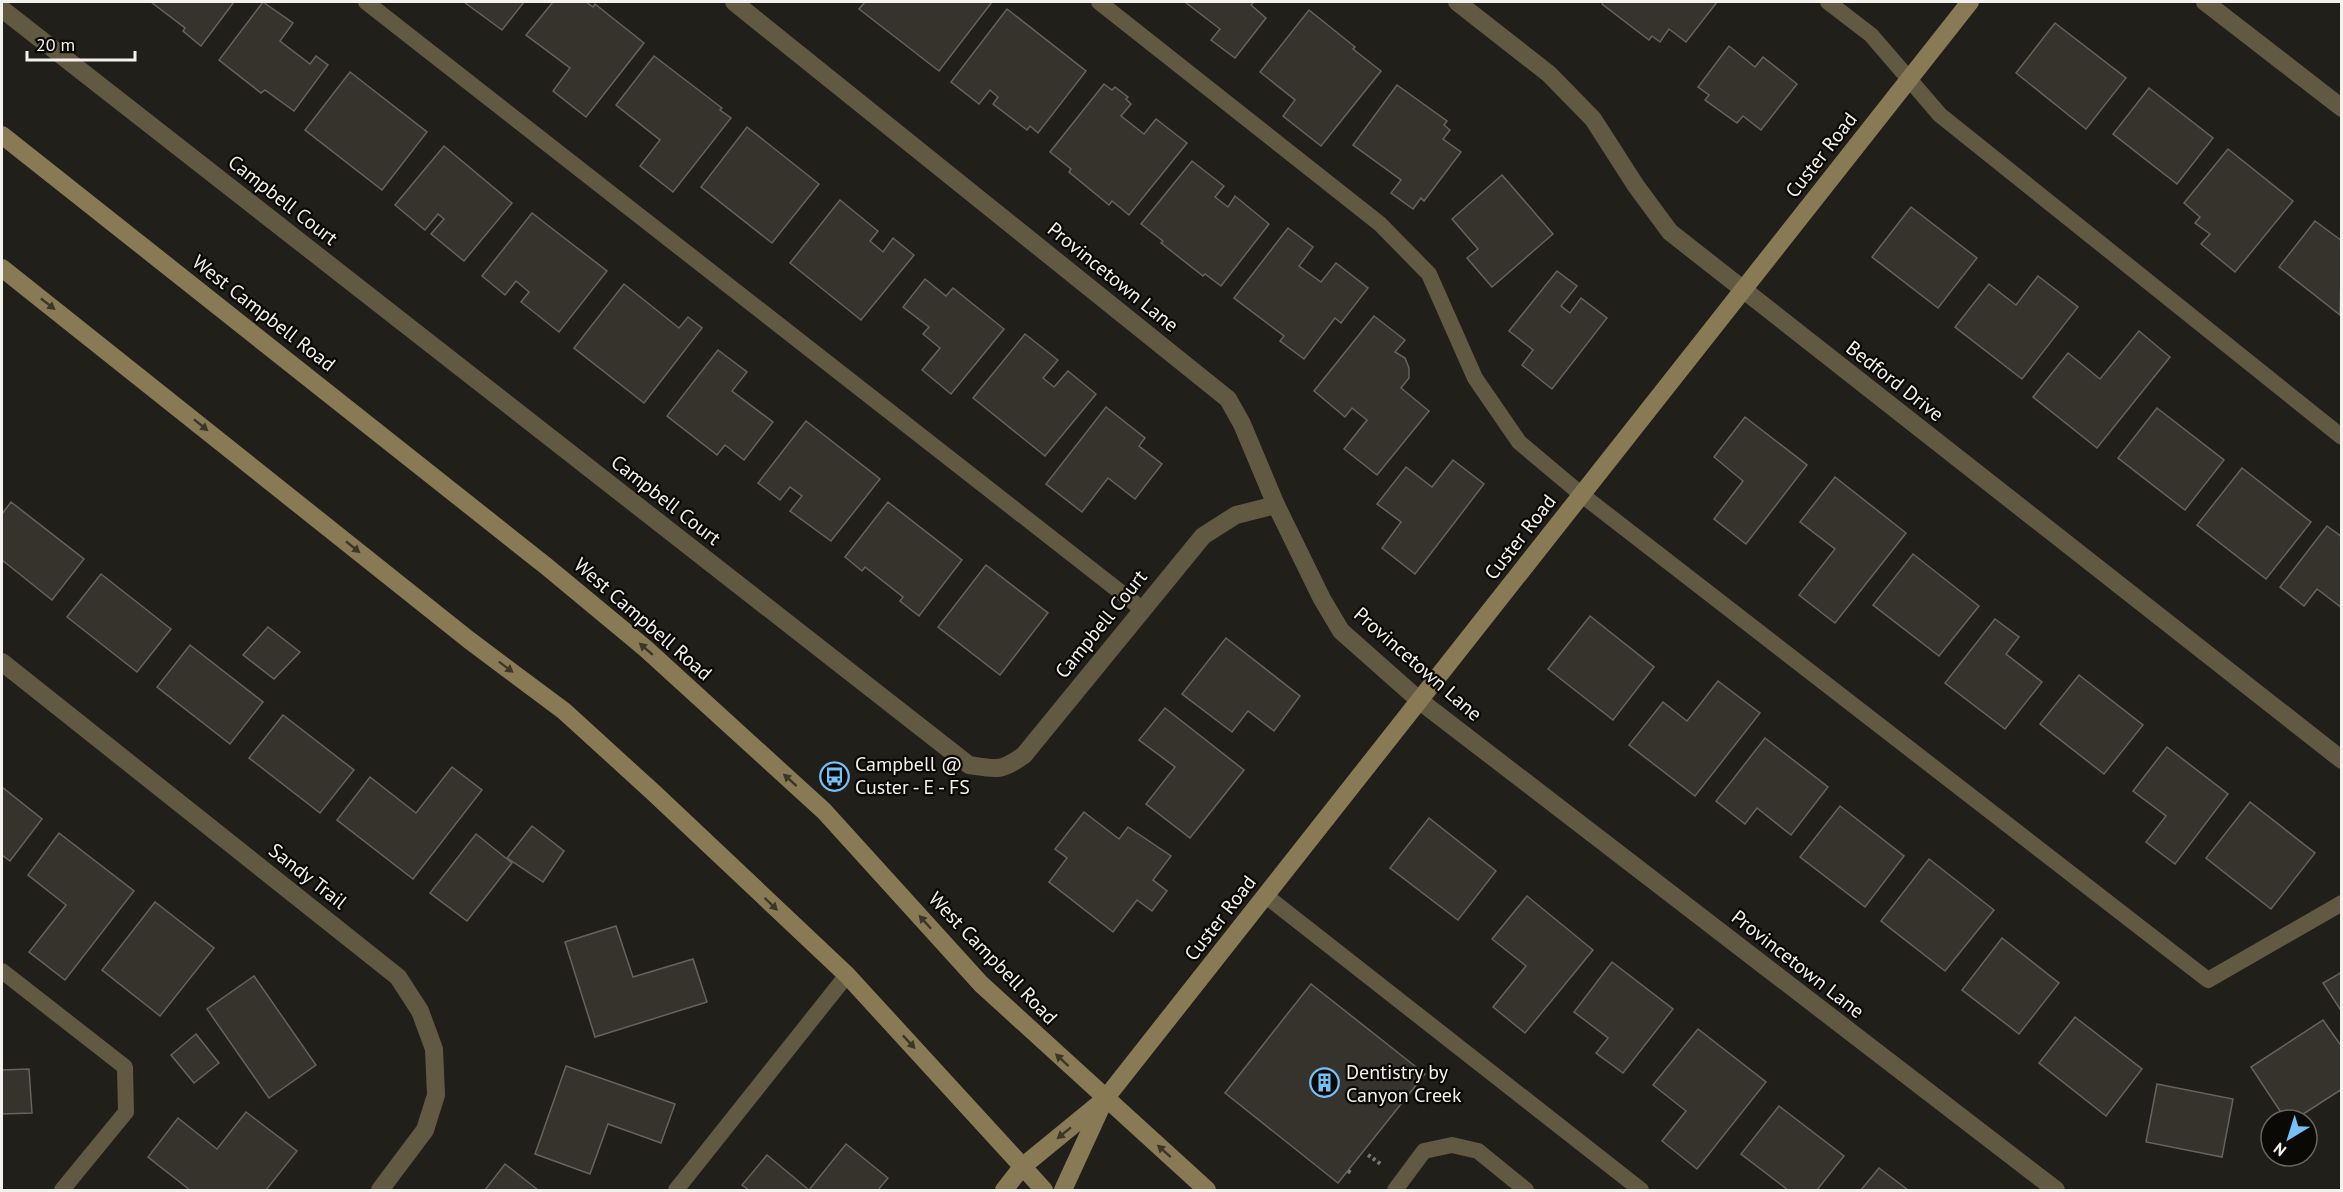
<svg xmlns="http://www.w3.org/2000/svg" width="2343" height="1192" viewBox="0 0 2343 1192" font-family="'PT Sans',sans-serif">
  <style>
    .building { fill: #36332d; stroke: #65635b; stroke-width: 1.5 }
    .lines { fill: none; stroke-linecap: round; stroke-linejoin: round }
    .path { stroke: #787670; stroke-width: 4; stroke-dasharray: 3 3; stroke-linecap: butt }
    .lane { stroke: #615942; stroke-width: 16 }
    .street { stroke: #615942; stroke-width: 18 }
    .secondary { stroke: #877a55; stroke-width: 18 }
    .oneway { fill: #3c3626 }
    .labels { text-anchor: middle; dominant-baseline: central; stroke-width: 4.5; stroke-linejoin: round; paint-order: stroke }
    .street-label { font-size: 20px; fill: #f4f2ee; stroke: #0a0906 }
    .poi-label { font-size: 20px; fill: #f4f2ee; stroke: #0a0906; text-anchor: start }
  </style>
  <rect width="100%" height="100%" fill="#211f19"/>
  <!-- building -->
  <g class="building">
    <polygon points="151,2 234,2 201,46 183,31 185,28"/>
    <polygon points="263,2 293,23 280,41 310,64 316,56 328,65 294,111 265,90 261,93 219,60"/>
    <polygon points="464,2 524,2 502,30"/>
    <polygon points="553,2 586,2 593,7 595,4 644,43 586,117 553,91 570,68 526,35"/>
    <polygon points="865,2 992,2 939,71 859,9"/>
    <polygon points="1185,2 1254,2 1251,5 1266,18 1235,58 1211,40 1220,29"/>
    <polygon points="1603,2 1717,2 1686,42 1669,29 1660,42 1652,36 1649,40 1602,4"/>
    <polygon points="1007,9 1086,71 1038,133 1030,126 1027,130 993,104 998,97 990,90 979,104 951,82"/>
    <polygon points="1309,10 1355,47 1353,49 1381,71 1321,146 1283,116 1295,100 1260,72"/>
    <polygon points="2055,23 2126,78 2086,129 2016,73"/>
    <polygon points="1729,46 1755,67 1763,57 1797,84 1761,130 1743,116 1737,123 1705,100 1709,95 1698,87"/>
    <polygon points="654,56 722,108 720,110 731,118 673,192 640,166 660,140 616,105"/>
    <polygon points="350,72 427,132 382,190 305,130"/>
    <polygon points="1104,84 1112,90 1115,87 1128,97 1126,99 1131,104 1121,116 1144,134 1156,119 1187,143 1129,215 1112,201 1109,205 1069,172 1071,169 1050,152"/>
    <polygon points="1397,85 1447,121 1444,125 1450,130 1443,139 1461,152 1424,201 1421,198 1413,209 1391,193 1401,180 1353,145"/>
    <polygon points="2149,88 2213,138 2177,184 2113,134"/>
    <polygon points="747,127 819,184 772,243 701,187"/>
    <polygon points="444,146 512,203 464,261 431,234 444,219 438,214 425,230 395,205"/>
    <polygon points="2228,149 2293,201 2235,272 2201,244 2210,234 2195,223 2200,217 2184,203"/>
    <polygon points="1192,161 1224,186 1215,197 1228,207 1235,196 1269,224 1221,286 1205,274 1203,276 1161,243 1163,241 1141,224"/>
    <polygon points="1502,175 1553,234 1492,287 1467,258 1478,249 1452,219"/>
    <polygon points="840,200 878,231 870,241 883,252 893,238 914,255 861,320 790,263"/>
    <polygon points="1911,207 1977,258 1938,308 1872,257"/>
    <polygon points="532,213 607,271 559,332 521,302 529,292 516,281 505,295 482,276"/>
    <polygon points="2315,221 2342,241 2340,315 2279,267"/>
    <polygon points="1288,228 1313,247 1299,266 1321,282 1336,263 1368,288 1341,323 1335,318 1304,359 1280,341 1284,336 1234,298"/>
    <polygon points="1557,271 1577,286 1561,306 1570,313 1581,298 1607,318 1552,389 1522,365 1533,350 1509,331"/>
    <polygon points="2038,276 2078,307 2022,379 1955,327 1989,284 2016,305"/>
    <polygon points="925,279 946,296 953,288 1004,329 951,394 922,370 940,348 923,334 929,327 903,307"/>
    <polygon points="624,284 679,328 688,317 702,328 644,403 574,348"/>
    <polygon points="1374,316 1405,340 1395,352 1405,358 1409,368 1409,378 1401,388 1429,411 1377,475 1344,449 1367,420 1352,408 1345,417 1314,391"/>
    <polygon points="2139,331 2170,357 2097,448 2033,397 2068,353 2100,379"/>
    <polygon points="1025,334 1058,360 1043,378 1054,387 1068,371 1096,394 1045,456 973,398"/>
    <polygon points="718,350 747,372 732,391 773,422 744,460 725,445 717,455 667,416"/>
    <polygon points="1106,407 1145,438 1139,446 1162,464 1135,499 1108,478 1082,512 1046,484"/>
    <polygon points="2157,408 2224,460 2185,510 2118,458"/>
    <polygon points="1745,417 1807,465 1746,544 1714,519 1743,481 1714,457"/>
    <polygon points="806,421 880,479 831,541 790,511 802,496 790,487 780,500 758,483"/>
    <polygon points="1453,460 1484,484 1415,574 1382,548 1401,522 1377,504 1406,467 1432,487"/>
    <polygon points="2242,468 2311,522 2266,579 2197,525"/>
    <polygon points="1835,477 1906,533 1835,623 1799,595 1835,549 1800,522"/>
    <polygon points="11,502 84,559 52,600 2,560 2,514"/>
    <polygon points="888,502 962,560 919,616 900,601 903,597 865,567 862,571 845,557"/>
    <polygon points="2327,526 2342,537 2342,608 2317,589 2304,606 2280,587"/>
    <polygon points="1913,554 1979,606 1939,656 1873,605"/>
    <polygon points="986,565 1048,613 1000,675 938,627"/>
    <polygon points="101,574 171,629 137,672 67,617"/>
    <polygon points="1590,616 1654,667 1613,720 1548,669"/>
    <polygon points="1995,619 2019,637 2006,654 2042,682 2005,729 1945,683"/>
    <polygon points="268,627 300,652 274,679 243,655"/>
    <polygon points="1226,638 1300,696 1274,731 1248,711 1232,732 1182,694"/>
    <polygon points="190,645 263,702 230,744 157,687"/>
    <polygon points="2079,675 2143,725 2104,774 2040,724"/>
    <polygon points="1718,681 1760,713 1695,796 1629,745 1663,702 1687,721"/>
    <polygon points="1165,708 1244,770 1190,838 1146,804 1175,767 1139,740"/>
    <polygon points="283,715 354,770 320,813 249,758"/>
    <polygon points="1765,738 1828,787 1791,835 1757,808 1745,824 1716,801"/>
    <polygon points="2167,747 2228,794 2175,864 2146,842 2166,816 2133,791"/>
    <polygon points="452,767 482,790 413,879 337,820 370,777 416,813"/>
    <polygon points="2,787 42,819 10,861 2,855"/>
    <polygon points="2250,802 2315,853 2271,909 2206,858"/>
    <polygon points="1840,806 1904,856 1865,907 1800,857"/>
    <polygon points="1084,812 1119,839 1128,827 1171,856 1153,880 1167,891 1152,911 1137,900 1113,932 1049,882 1067,858 1055,849"/>
    <polygon points="1429,818 1496,871 1458,920 1390,868"/>
    <polygon points="532,826 564,851 543,882 507,858"/>
    <polygon points="59,833 134,891 65,980 29,952 66,905 28,875"/>
    <polygon points="476,834 512,863 467,921 430,893"/>
    <polygon points="1929,859 1994,910 1945,971 1881,921"/>
    <polygon points="1527,896 1593,950 1525,1033 1493,1007 1526,966 1492,939"/>
    <polygon points="155,902 214,948 160,1016 102,970"/>
    <polygon points="616,926 633,977 693,959 707,1002 595,1037 565,942"/>
    <polygon points="2002,938 2059,983 2019,1034 1962,990"/>
    <polygon points="1612,962 1673,1009 1623,1073 1596,1053 1608,1038 1574,1012"/>
    <polygon points="2342,972 2342,1012 2323,983"/>
    <polygon points="254,976 316,1065 269,1098 207,1009"/>
    <polygon points="1311,984 1425,1074 1338,1183 1225,1093"/>
    <polygon points="2075,1017 2142,1069 2106,1116 2039,1063"/>
    <polygon points="2323,1020 2342,1047 2342,1089 2294,1120 2286,1120 2251,1067"/>
    <polygon points="1698,1029 1766,1082 1697,1169 1662,1141 1686,1111 1653,1085"/>
    <polygon points="196,1034 219,1063 194,1083 171,1055"/>
    <polygon points="566,1066 675,1104 661,1143 608,1124 590,1174 535,1154"/>
    <polygon points="29,1069 32,1113 2,1114 2,1070"/>
    <polygon points="2157,1084 2233,1099 2222,1157 2146,1142"/>
    <polygon points="1779,1106 1844,1156 1817,1190 1788,1190 1741,1154"/>
    <polygon points="246,1112 297,1151 266,1190 190,1190 148,1157 178,1118 217,1149"/>
    <polygon points="846,1144 888,1178 878,1190 749,1190 742,1185 767,1155 809,1190"/>
    <polygon points="505,1164 538,1190 485,1190"/>
    <polygon points="1879,1168 1908,1190 1861,1190"/>
  </g>
  <g class="lines">
    <!-- path -->
    <g class="path">
      <polyline points="1368,1155 1382,1165"/>
      <polyline points="1348,1171 1353,1174"/>
    </g>
    <!-- lane -->
    <g class="lane">
      <polyline points="366,2 1142,609"/>
      <polyline points="1099,2 1380,224 1429,274 1475,378 1519,442 1582,495 2208,980 2342,903"/>
      <polyline points="1828,2 1871,35 1940,115 2342,437"/>
      <polyline points="1266,896 1641,1190"/>
      <polyline points="2,971 125,1067 126,1112 62,1190"/>
      <polyline points="676,1190 847,975"/>
      <polyline points="1395,1190 1424,1151 1452,1145 1478,1151 1526,1190"/>
    </g>
    <!-- street -->
    <g class="street">
      <polyline points="734,2 1228,399 1242,424 1276,505 1322,599 1341,631 1420,701 2056,1190"/>
      <polyline points="1457,2 1549,74 1593,119 1636,186 1670,232 2342,760"/>
      <polyline points="2205,2 2342,108"/>
      <path d="M2,9L969,765C996,769 1001,772 1024,755L1203,536L1236,515L1276,505"/>
      <polyline points="2,662 398,977 420,1011 434,1049 436,1095 425,1130 380,1190"/>
    </g>
    <!-- secondary -->
    <g class="secondary">
      <polyline points="2,135 546,566 645,648 824,811 981,984 1207,1190"/>
      <polyline points="2,268 469,640 564,711 654,793 847,975 1044,1190"/>
      <polyline points="1004,1190 1022,1167 1105,1099 1970,2"/>
      <polyline points="1063,1190 1103,1103"/>
    </g>
  </g>
  <!-- one-way arrows -->
  <defs><path id="oneway-solid" d="M-6-.8H1V-3.2L6.5 0L1 3.2V.8H-6Z" transform="scale(1.5)"/></defs>
  <g class="oneway">
    <use href="#oneway-solid" transform="translate(48 304) rotate(38)"/>
    <use href="#oneway-solid" transform="translate(201 425) rotate(39)"/>
    <use href="#oneway-solid" transform="translate(353 547) rotate(39)"/>
    <use href="#oneway-solid" transform="translate(646 649) rotate(-139)"/>
    <use href="#oneway-solid" transform="translate(506 667) rotate(37)"/>
    <use href="#oneway-solid" transform="translate(790 780) rotate(-138)"/>
    <use href="#oneway-solid" transform="translate(771 904) rotate(44)"/>
    <use href="#oneway-solid" transform="translate(925 922) rotate(-132)"/>
    <use href="#oneway-solid" transform="translate(909 1042) rotate(47)"/>
    <use href="#oneway-solid" transform="translate(1062 1060) rotate(-137)"/>
    <use href="#oneway-solid" transform="translate(1064 1133) rotate(141)"/>
    <use href="#oneway-solid" transform="translate(1164 1151) rotate(-138)"/>
  </g>
  <!-- icons -->
  <defs>
    <symbol id="bus-ring" viewBox="-11 -11 22 22"><circle r="9.5" fill="#0a0906" stroke="#75c0f6" stroke-width="1.5"/><path d="M-5-6H5V4H4V6H2V4H-2V6H-4V4H-5ZM-3.5-4V0h7V-4ZM-3.5 1.2v1.5H-2V1.2ZM2 1.2v1.5H3.5V1.2Z" fill="#75c0f6"/></symbol>
    <symbol id="building-ring" viewBox="-11 -11 22 22"><circle r="9.5" fill="#0a0906" stroke="#75c0f6" stroke-width="1.5"/><path d="M-4-6H4V6H1V3H-1V6H-4ZM-2.5-4.3h1.7v1.8h-1.7ZM.8-4.3h1.7v1.8H.8ZM-2.5-1h1.7V.8h-1.7ZM.8-1h1.7V.8H.8Z" fill="#75c0f6"/></symbol>
  </defs>
  <g fill-rule="evenodd">
    <use href="#bus-ring" x="818" y="760" width="33" height="33"/>
    <use href="#building-ring" x="1308" y="1066" width="33" height="33"/>
  </g>
  <g class="labels">
    <!-- street labels -->
    <g class="street-label">
      <text transform="translate(1821 155) rotate(-52)">Custer Road</text>
      <text transform="translate(283 200) rotate(38)">Campbell Court</text>
      <text transform="translate(1113 277) rotate(39)">Provincetown Lane</text>
      <text transform="translate(264 313) rotate(38)">West Campbell Road</text>
      <text transform="translate(1895 381) rotate(38)">Bedford Drive</text>
      <text transform="translate(666 500) rotate(38)">Campbell Court</text>
      <text transform="translate(1520 537) rotate(-52)">Custer Road</text>
      <text transform="translate(643 619) rotate(41)">West Campbell Road</text>
      <text transform="translate(1101 624) rotate(-51)">Campbell Court</text>
      <text transform="translate(1418 664) rotate(41)">Provincetown Lane</text>
      <text transform="translate(308 876) rotate(38)">Sandy Trail</text>
      <text transform="translate(1220 918) rotate(-52)">Custer Road</text>
      <text transform="translate(993 958) rotate(46)">West Campbell Road</text>
      <text transform="translate(1798 964) rotate(38)">Provincetown Lane</text>
    </g>
    <!-- poi labels -->
    <g class="poi-label">
      <text x="855" y="764">Campbell @<tspan x="855" dy="23">Custer - E - FS</tspan></text>
      <text x="1346" y="1072">Dentistry by<tspan x="1346" dy="23">Canyon Creek</tspan></text>
    </g>
  </g>
  <!-- border -->
  <rect width="2343" height="1192" fill="none" stroke="#f4f2ee" stroke-width="6"/>
  <!-- north arrow -->
  <g transform="translate(2289 1138) rotate(218)"><circle r="28" fill="#0a0906" stroke="#686663" stroke-width="1.5"/>
  <path d="M0-4.5L10 22L0 15L-10 22Z" fill="#75c0f6"/>
  <text y="-9" font-size="16" font-weight="bold" text-anchor="middle" fill="#f4f2ee">N</text>
  </g>
  <!-- scale -->
  <path d="M27 51v9h108v-9" fill="none" stroke="#f4f2ee" stroke-width="3"/>
  <text x="36" y="51" font-size="18" fill="#f4f2ee" stroke="#0a0906" stroke-width="4.5" paint-order="stroke">20 m</text>
</svg>
